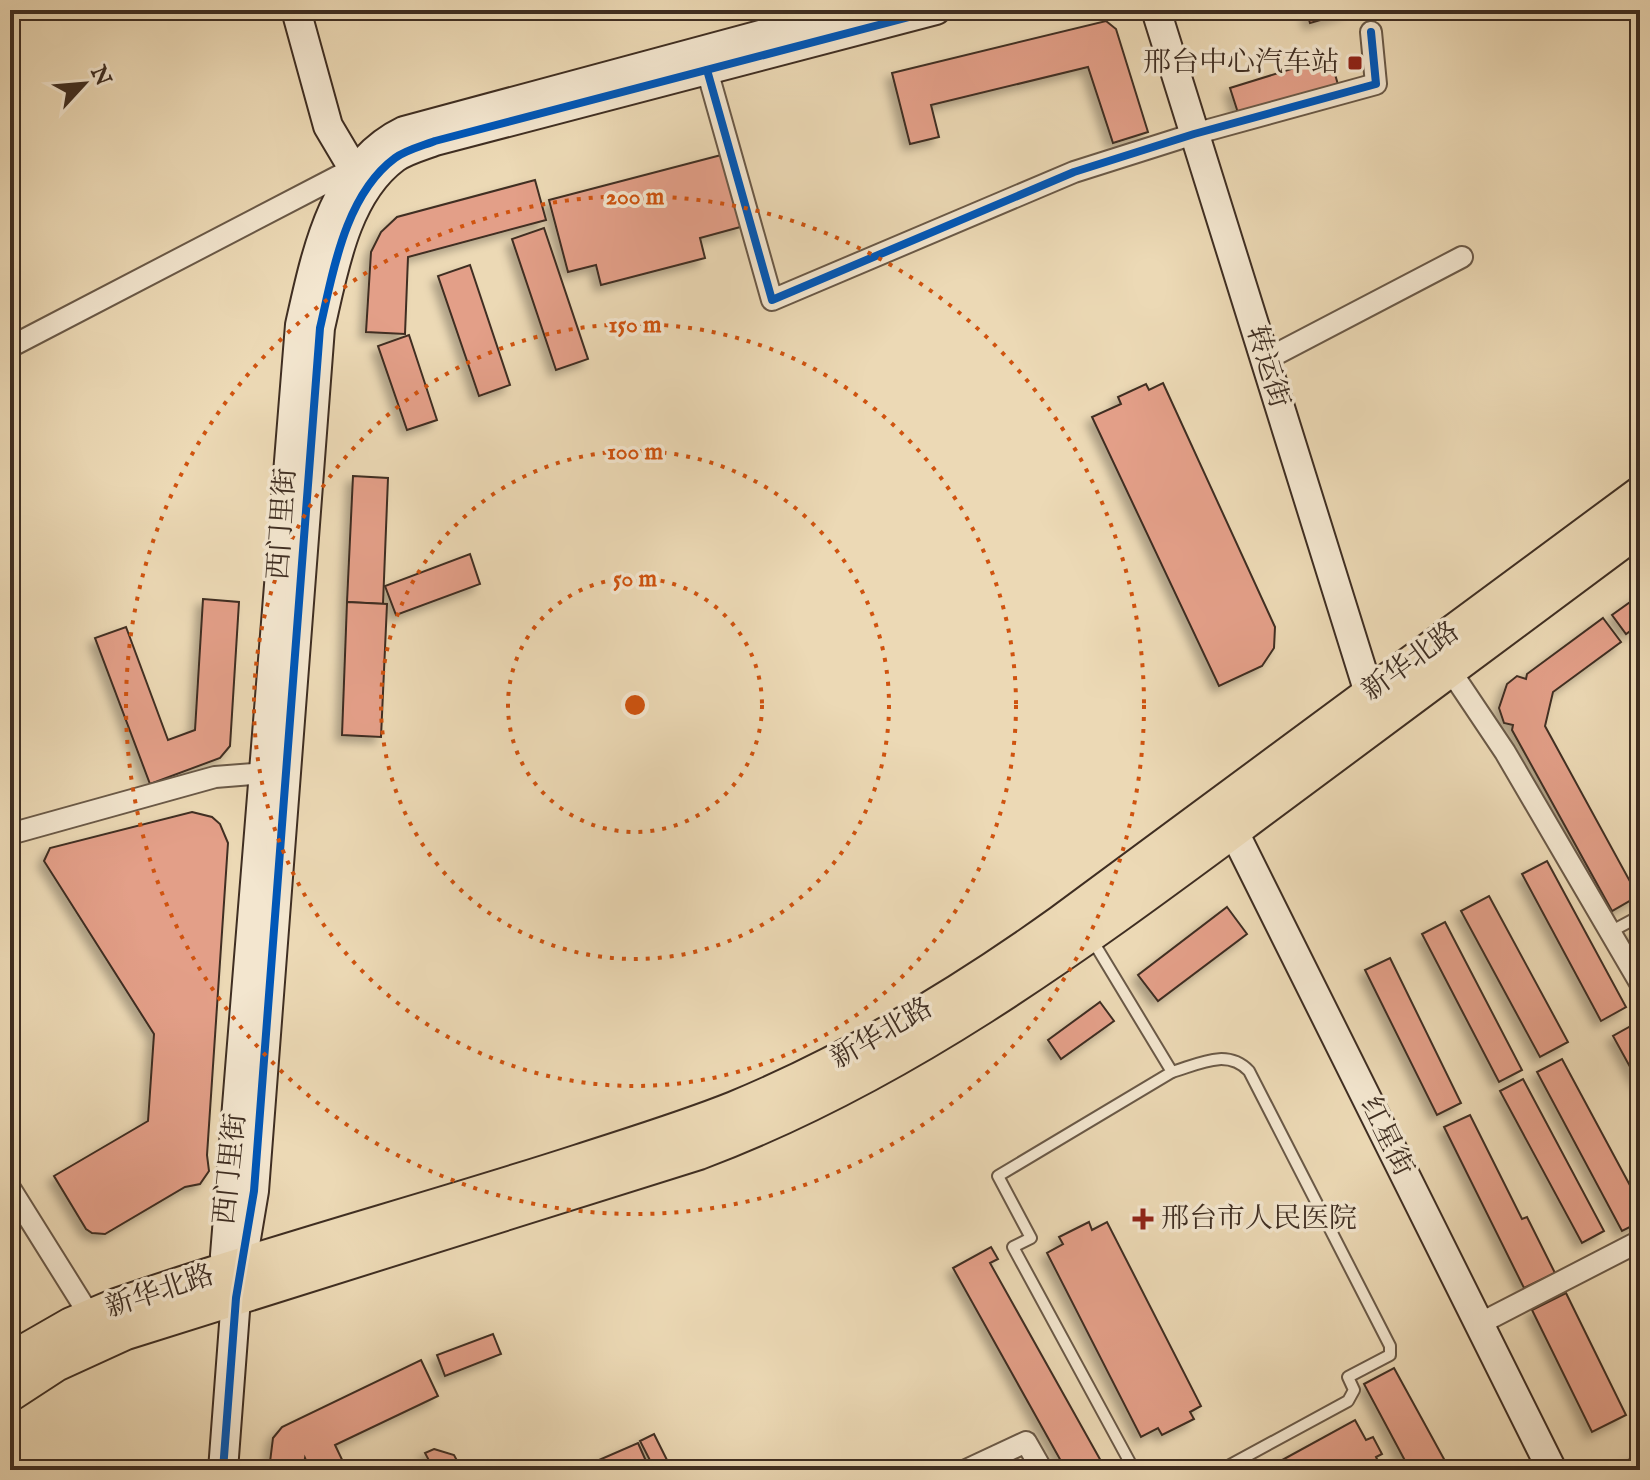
<svg xmlns="http://www.w3.org/2000/svg" width="1650" height="1480" viewBox="0 0 1650 1480" font-family="'IM FELL English','Noto Serif SC',serif">
  <style>
    .building { fill: #e39f88; stroke: #3f2e22; stroke-width: 2; filter: url(#shadow) }
    .lines { fill: none; stroke-linecap: round; stroke-linejoin: round }
    .lane-casing { stroke: #6a5947; stroke-width: 14 }
    .street-casing { stroke: #6a5947; stroke-width: 24 }
    .secondary-casing { stroke: #3f2e22; stroke-width: 32 }
    .primary-casing { stroke: #3f2e22; stroke-width: 36 }
    .lane { stroke: #f3e6cf; stroke-width: 10 }
    .street { stroke: #f3e6cf; stroke-width: 20 }
    .secondary { stroke: #f3e6cf; stroke-width: 28 }
    .primary { stroke: #ecd9b5; stroke-width: 32 }
    .cycleway-casing { stroke: #f3e6cf; stroke-width: 13 }
    .cycleway { stroke: #0057b8; stroke-width: 8 }
    .ring { fill: none; stroke: #cf530f; stroke-width: 4; stroke-dasharray: 4 8 }
    .poi-dot { fill: #8f2418; stroke: #f3e6cf; stroke-width: 3 }
    .labels { text-anchor: middle; dominant-baseline: central; stroke-width: 7; stroke-linejoin: round; paint-order: stroke }
    .poi-label { font-size: 28px; fill: #3f2e22; stroke: #f3e6cf; text-anchor: end }
    .street-label { font-size: 28px; fill: #3f2e22; stroke: #f3e6cf }
    .centre { fill: #cf530f; stroke: #f3e6cf; stroke-width: 4 }
    .ring-label { font-size: 24px; text-anchor: middle; font-weight: bold; fill: #cf530f; stroke: #f3e6cf; stroke-width: 7; stroke-linejoin: round; paint-order: stroke }
  </style>
  <defs>
    <filter id="shadow"><feDropShadow dx="-6" dy="6" stdDeviation="4" flood-color="#0004"/></filter>
  </defs>
  <rect width="100%" height="100%" fill="#ecd9b5"/>
  <filter id="stains"><feTurbulence type="fractalNoise" baseFrequency=".0025" numOctaves="4"/><feColorMatrix values="0 0 0 0 .2 0 0 0 0 .09 0 0 0 0 .02 0 0 0 .5 -.17"/></filter>
  <radialGradient id="worn" r=".72"><stop offset=".6" stop-color="#630" stop-opacity="0"/><stop offset="1" stop-color="#630" stop-opacity=".3"/></radialGradient>
  <!-- building -->
  <g class="building">
    <polygon points="1306,10 1347,10 1348,12 1310,23"/>
    <polygon points="1106,21 1116,29 1148,132 1113,143 1088,67 931,105 939,137 910,144 892,73"/>
    <polygon points="1330,57 1339,88 1240,119 1230,88"/>
    <polygon points="725,154 744,226 700,238 705,258 601,285 596,265 568,272 549,200"/>
    <polygon points="535,180 546,220 408,257 405,334 366,332 371,252 381,232 397,217"/>
    <polygon points="544,228 588,359 556,370 512,239"/>
    <polygon points="470,265 510,385 479,396 438,276"/>
    <polygon points="409,335 437,420 407,430 378,346"/>
    <polygon points="1163,383 1275,627 1274,648 1262,666 1219,686 1092,417 1121,404 1118,397 1146,384 1149,390"/>
    <polygon points="353,476 388,478 383,604 347,602"/>
    <polygon points="470,554 480,584 396,615 385,586"/>
    <polygon points="1640,595 1640,624 1626,634 1612,615"/>
    <polygon points="203,599 239,602 230,746 220,758 150,784 95,638 126,627 168,740 195,730"/>
    <polygon points="347,602 387,604 381,737 342,735"/>
    <polygon points="1603,618 1621,642 1553,692 1545,726 1638,896 1612,911 1512,730 1513,725 1504,723 1499,708 1507,684 1517,676 1526,679 1527,674"/>
    <polygon points="192,812 212,817 220,824 228,843 207,1155 209,1171 200,1184 185,1187 105,1234 92,1233 86,1229 54,1176 148,1121 154,1034 44,861 50,848"/>
    <polygon points="1547,861 1626,1007 1601,1021 1522,874"/>
    <polygon points="1489,896 1568,1042 1540,1057 1461,911"/>
    <polygon points="1227,907 1247,934 1158,1001 1138,975"/>
    <polygon points="1445,922 1522,1070 1499,1082 1422,934"/>
    <polygon points="1640,929 1640,949 1631,934"/>
    <polygon points="1390,958 1461,1103 1437,1115 1365,970"/>
    <polygon points="1100,1002 1114,1021 1061,1059 1048,1040"/>
    <polygon points="1638,1022 1640,1025 1640,1085 1613,1036"/>
    <polygon points="1562,1059 1640,1204 1640,1222 1622,1231 1537,1072"/>
    <polygon points="1523,1079 1604,1231 1582,1243 1500,1091"/>
    <polygon points="1470,1115 1522,1219 1527,1217 1555,1273 1524,1288 1444,1127"/>
    <polygon points="1089,1222 1092,1230 1107,1222 1201,1406 1190,1412 1194,1419 1162,1435 1158,1428 1141,1437 1047,1253 1063,1244 1059,1237"/>
    <polygon points="991,1247 998,1259 990,1263 1106,1470 1066,1470 953,1268"/>
    <polygon points="1566,1293 1626,1415 1592,1432 1532,1310"/>
    <polygon points="493,1334 501,1354 445,1376 437,1355"/>
    <polygon points="421,1360 438,1396 335,1445 347,1470 310,1470 305,1458 303,1470 269,1470 273,1438 282,1427"/>
    <polygon points="1394,1368 1450,1470 1410,1470 1364,1384"/>
    <polygon points="1355,1420 1366,1440 1373,1437 1382,1454 1376,1457 1382,1470 1264,1470"/>
    <polygon points="654,1434 672,1470 655,1470 640,1441"/>
    <polygon points="638,1443 650,1470 576,1470"/>
    <polygon points="434,1449 454,1455 462,1470 425,1470 432,1466 425,1453"/>
    <polygon points="1640,1454 1640,1470 1620,1470 1618,1465"/>
  </g>
  <g class="lines">
    <defs>
      <g id="lane">
        <polyline points="1610,932 1640,916"/>
        <polyline points="1091,938 1172,1072 998,1176 1031,1238 1013,1247 1134,1470"/>
        <path d="M1172,1072C1199,1064 1227,1048 1249,1071L1390,1346V1355L1348,1377L1354,1390L1348,1401L1221,1470"/>
      </g>
      <g id="street">
        <polyline points="707,70 772,300 1074,172 1194,134 1376,84 1371,32"/>
        <polyline points="10,347 356,167"/>
        <polyline points="1265,360 1462,257"/>
        <polyline points="1450,670 1505,752 1640,983"/>
        <polyline points="10,834 215,777 266,773"/>
        <polyline points="10,1188 90,1316"/>
        <polyline points="1479,1324 1640,1241"/>
        <polyline points="966,1470 1026,1442 1042,1470"/>
      </g>
      <g id="secondary">
        <polyline points="296,10 328,126 347,158 367,180"/>
        <polyline points="1156,10 1375,712"/>
        <polyline points="1224,812 1552,1470"/>
        <path d="M225,1255L300,325C316,254 333,165 404,131L853,10"/>
        <path d="M223,1470L236,1298L254,1191L320,328C333,272 345,195 395,158C406,150 422,146 435,141L936,10"/>
      </g>
      <g id="primary">
        <path d="M10,1359L71,1324L116,1305C269,1252 425,1211 579,1161C631,1144 684,1128 734,1108C850,1060 958,995 1060,922L1640,493"/>
        <path d="M10,1395L56,1365L126,1333L699,1153C903,1076 1073,950 1246,822C1377,724 1509,627 1640,529"/>
      </g>
    </defs>
    <!-- lane casing -->
    <use href="#lane" class="lane-casing"/>
    <!-- street casing -->
    <use href="#street" class="street-casing"/>
    <!-- secondary casing -->
    <use href="#secondary" class="secondary-casing"/>
    <!-- primary casing -->
    <use href="#primary" class="primary-casing"/>
    <!-- lane -->
    <use href="#lane" class="lane"/>
    <!-- street -->
    <use href="#street" class="street"/>
    <!-- secondary -->
    <use href="#secondary" class="secondary"/>
    <!-- primary -->
    <use href="#primary" class="primary"/>
    <defs>
      <g id="cycleway">
        <polyline points="707,70 772,300 1074,172 1194,134 1376,84 1371,32"/>
        <path d="M223,1470L236,1298L254,1191L320,328C333,272 345,195 395,158C406,150 422,146 435,141L936,10"/>
      </g>
    </defs>
    <!-- cycleway casing -->
    <use href="#cycleway" class="cycleway-casing"/>
    <!-- cycleway -->
    <use href="#cycleway" class="cycleway"/>
  </g>
  <!-- distance rings -->
  <g class="ring">
    <circle cx="635" cy="705" r="127"/>
    <circle cx="635" cy="705" r="254"/>
    <circle cx="635" cy="705" r="381"/>
    <circle cx="635" cy="705" r="509"/>
  </g>
  <!-- markers -->
  <g class="poi-dot">
    <rect x="1347" y="55" width="16" height="16" rx="4"/>
    <path d="M1139 1207h8v8h8v8h-8v8h-8v-8h-8v-8h8z"/>
  </g>
  <g class="labels">
    <!-- poi labels -->
    <g class="poi-label">
      <text x="1339" y="63">邢台中心汽车站</text>
      <text x="1161" y="1219" text-anchor="start">邢台市人民医院</text>
    </g>
    <!-- street labels -->
    <g class="street-label">
      <text transform="translate(1267 367) rotate(73)">转运街</text>
      <text transform="translate(283 524) rotate(-86)">西门里街</text>
      <text transform="translate(1411 662) rotate(-36)">新华北路</text>
      <text transform="translate(882 1034) rotate(-30)">新华北路</text>
      <text transform="translate(1386 1137) rotate(64)">红星街</text>
      <text transform="translate(231 1169) rotate(-84)">西门里街</text>
      <text transform="translate(160 1292) rotate(-18)">新华北路</text>
    </g>
  </g>
  <circle cx="635" cy="705" r="12" class="centre"/>
  <g class="ring-label">
    <text x="635" y="204">200 m</text>
    <text x="635" y="332">150 m</text>
    <text x="635" y="459">100 m</text>
    <text x="635" y="586">50 m</text>
  </g>
  <!-- margin -->
  <rect width="1650" height="1480" fill="none" stroke="#ecd9b5" stroke-width="40"/>
  <rect x="12" y="12" width="1626" height="1456" fill="none" stroke="#3f2e22" stroke-width="4"/>
  <rect x="20" y="20" width="1610" height="1440" fill="none" stroke="#3f2e22" stroke-width="2"/>
  <!-- north arrow -->
  <g transform="translate(84 84) rotate(64)" stroke="#f3e6cf" stroke-width="6" paint-order="stroke">
  <path d="M0-6L14 30L0 20L-14 30Z" fill="#3f2e22"/>
  <text y="-12" font-size="22" font-weight="bold" text-anchor="middle" fill="#3f2e22">N</text>
  </g>
  <rect width="100%" height="100%" filter="url(#stains)"/>
  <rect width="100%" height="100%" fill="url(#worn)"/>
</svg>
